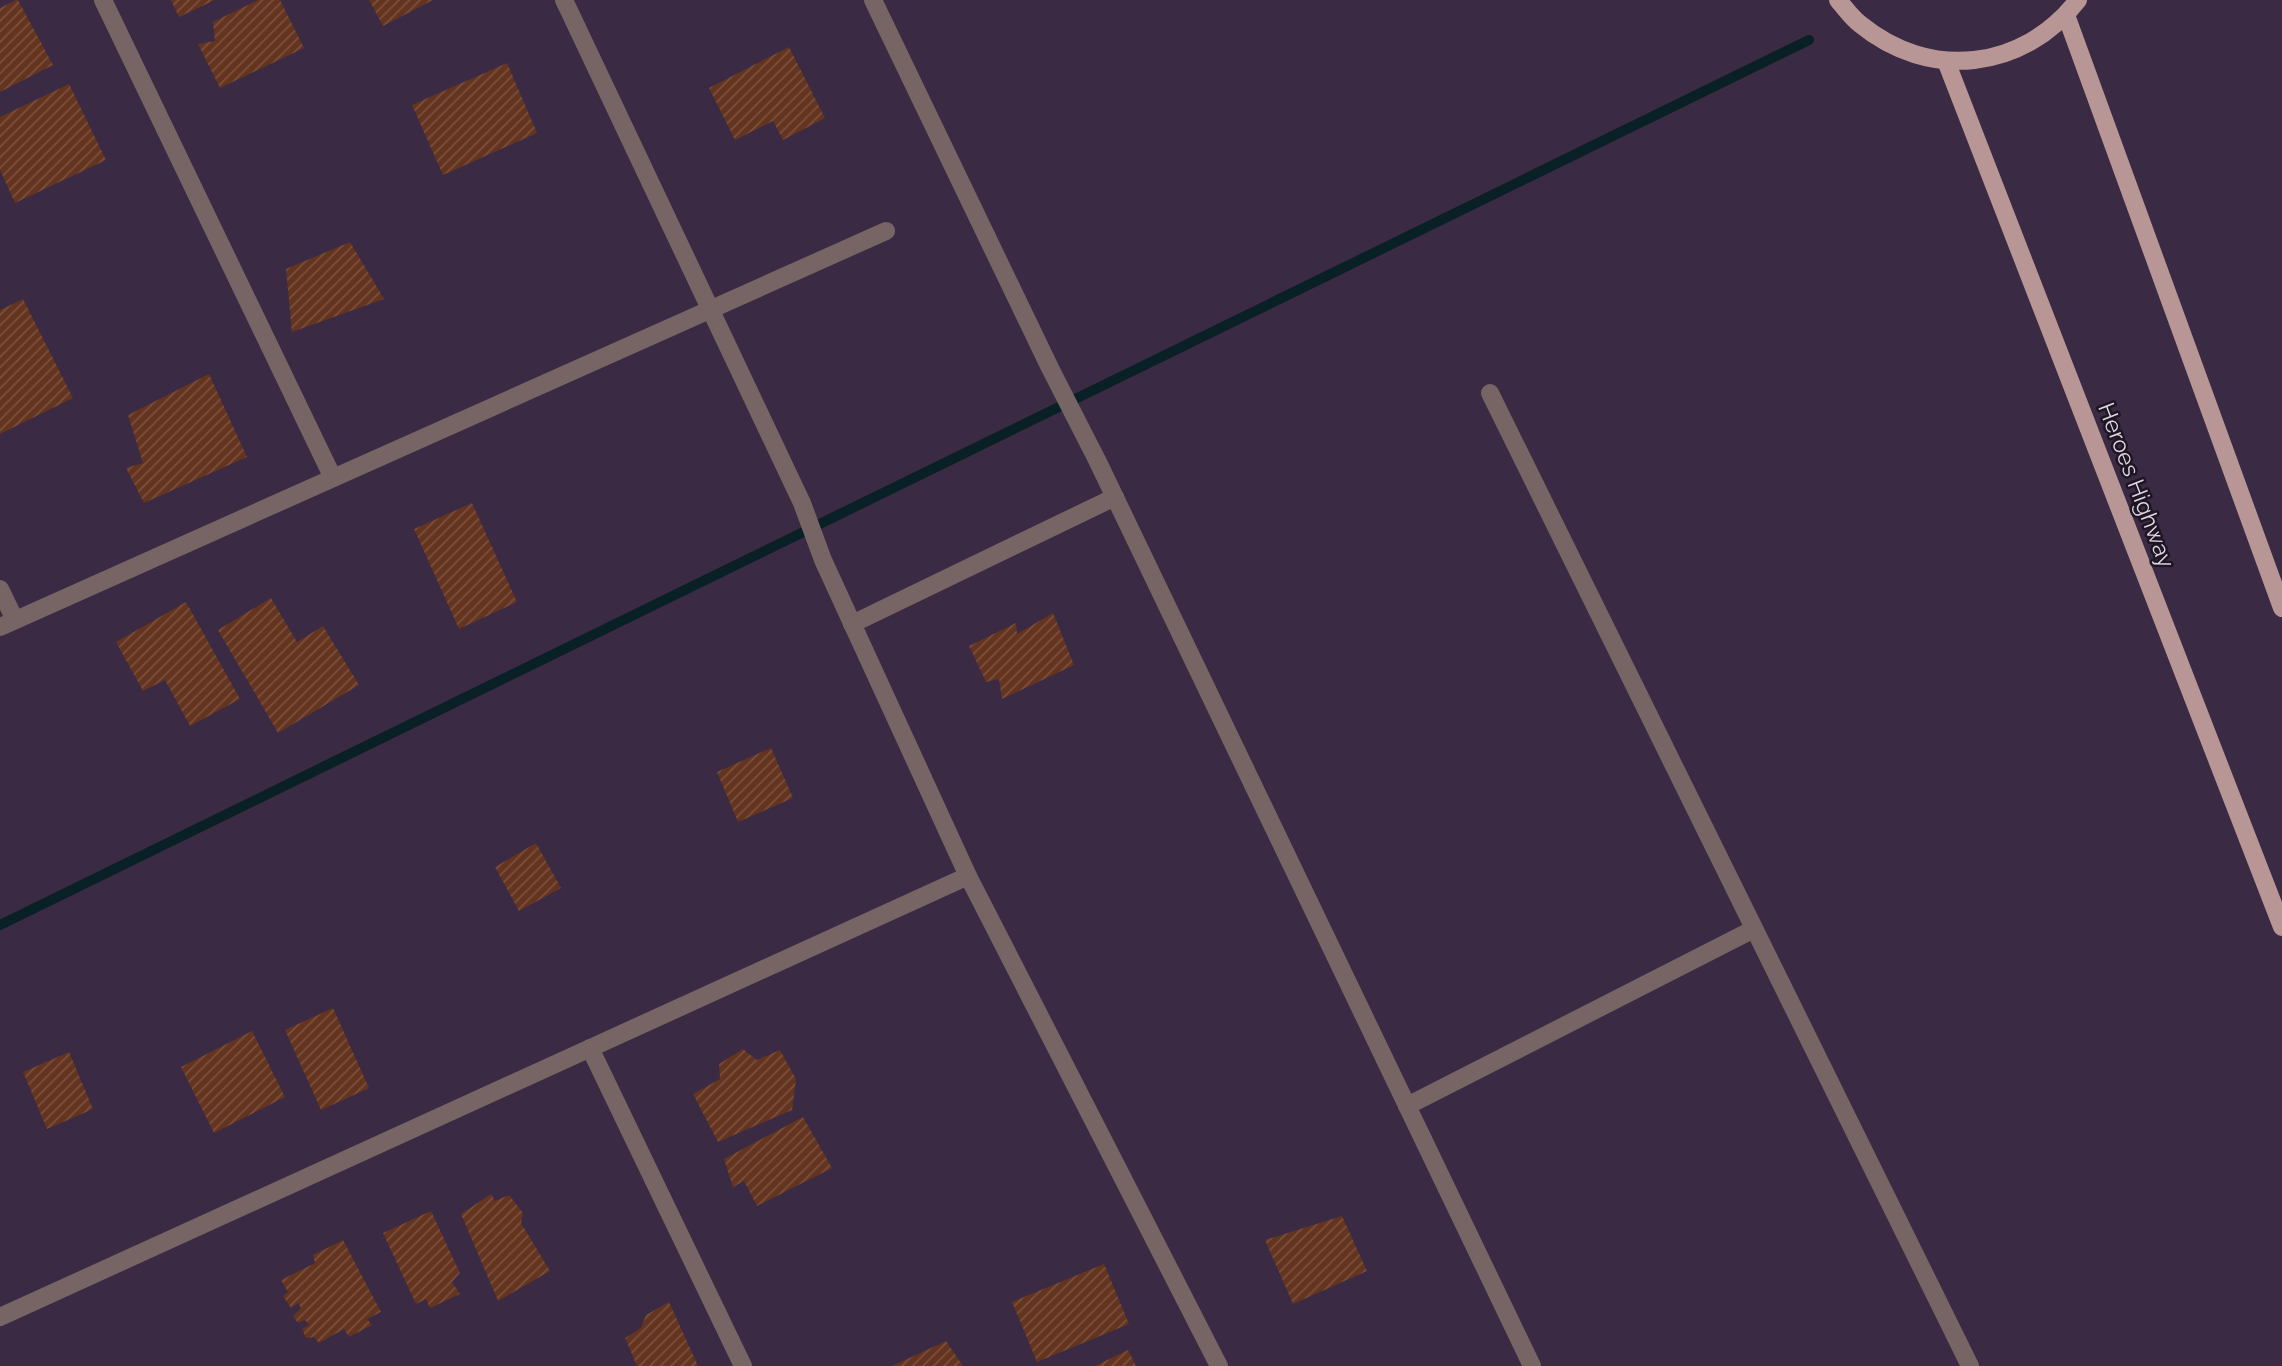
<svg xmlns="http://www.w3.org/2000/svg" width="2282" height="1366" viewBox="0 0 2282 1366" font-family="Raleway,sans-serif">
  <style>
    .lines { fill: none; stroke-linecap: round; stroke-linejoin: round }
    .stream { stroke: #092026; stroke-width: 10 }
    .building { fill: url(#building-hatch) }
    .minor { stroke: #766564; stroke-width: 18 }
    .major { stroke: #b89695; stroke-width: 18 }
    .labels { text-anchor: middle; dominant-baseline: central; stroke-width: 5; stroke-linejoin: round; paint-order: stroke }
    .street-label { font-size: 23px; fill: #dfd5e5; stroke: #1e1622 }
  </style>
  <defs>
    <pattern id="building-hatch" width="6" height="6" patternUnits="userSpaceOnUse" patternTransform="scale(1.75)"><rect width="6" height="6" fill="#64341e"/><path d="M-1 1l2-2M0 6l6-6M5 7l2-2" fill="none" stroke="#7a503f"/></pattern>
  </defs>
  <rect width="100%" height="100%" fill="#3a2a43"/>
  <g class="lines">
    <!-- stream -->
    <polyline class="stream" points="0,925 1809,40"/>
  </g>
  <!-- building -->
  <g class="building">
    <polygon points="16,0 18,0 53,65 0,92 0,8"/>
    <polygon points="171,0 215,0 179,17"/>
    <polygon points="258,0 280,0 304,48 220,88 198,44 215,41 213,22"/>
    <polygon points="369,0 433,0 383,26"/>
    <polygon points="789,47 825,118 783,140 773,121 735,140 709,88"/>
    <polygon points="507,63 537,133 443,175 412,105"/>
    <polygon points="69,84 106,160 15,203 0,170 0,117"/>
    <polygon points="350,242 384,299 292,332 286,269"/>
    <polygon points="23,299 73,398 0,434 0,310"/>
    <polygon points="209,374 247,457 144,503 126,468 143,463 128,415"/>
    <polygon points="472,503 517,602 459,629 414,529"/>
    <polygon points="271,598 297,642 323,626 359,685 278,733 218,630"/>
    <polygon points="186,602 240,699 190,726 165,680 143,691 116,642"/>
    <polygon points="1053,613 1074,665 1002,699 999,679 986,682 969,646 1016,623 1017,634"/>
    <polygon points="771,748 793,798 738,822 717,772"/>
    <polygon points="536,843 561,888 519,911 495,867"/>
    <polygon points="333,1008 369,1088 321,1110 285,1030"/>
    <polygon points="252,1031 285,1097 214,1133 181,1067"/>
    <polygon points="743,1049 757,1060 780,1050 796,1079 792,1110 718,1142 693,1094 720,1079 719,1064"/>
    <polygon points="69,1052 93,1109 47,1129 23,1072"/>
    <polygon points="803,1117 832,1168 757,1206 744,1181 733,1187 724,1159"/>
    <polygon points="491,1194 495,1201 509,1195 523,1213 521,1223 550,1271 498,1301 461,1214"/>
    <polygon points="431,1211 460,1273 452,1282 460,1294 430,1308 426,1299 416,1304 383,1233"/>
    <polygon points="1342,1216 1367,1271 1293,1304 1265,1240"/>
    <polygon points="343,1240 381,1312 367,1319 372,1325 349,1337 344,1329 319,1343 314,1337 306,1338 302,1329 309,1325 305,1320 298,1323 293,1316 301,1308 298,1303 291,1308 283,1296 288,1292 281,1280 315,1263 313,1255"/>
    <polygon points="1104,1264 1129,1324 1037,1362 1012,1302"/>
    <polygon points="669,1302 698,1366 637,1366 625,1338 641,1328 646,1315"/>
    <polygon points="946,1341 963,1366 892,1366"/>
    <polygon points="1128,1350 1136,1366 1095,1366"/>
  </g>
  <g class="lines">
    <!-- minor -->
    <g class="minor">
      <polyline points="103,0 333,478"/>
      <polyline points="564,0 802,503 823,560 968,876 1219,1366"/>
      <polyline points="873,0 1050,368 1097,460 1532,1366"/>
      <polyline points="1490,393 1970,1366"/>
      <polyline points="0,589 15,620"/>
      <polyline points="852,624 1115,497"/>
      <polyline points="0,627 886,231"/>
      <polyline points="590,1048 743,1366"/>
      <polyline points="1407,1106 1754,929"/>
      <polyline points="0,1317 968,876"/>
    </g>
    <!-- major -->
    <g class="major">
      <path d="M1838,0C1845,8 1852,18 1860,24C1929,81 2023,71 2078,0"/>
      <polyline points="2066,15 2282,608"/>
      <polyline points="1946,61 2282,927"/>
    </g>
  </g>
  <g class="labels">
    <!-- street labels -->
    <g class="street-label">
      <text transform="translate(2137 485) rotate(69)">Heroes Highway</text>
    </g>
  </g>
</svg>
